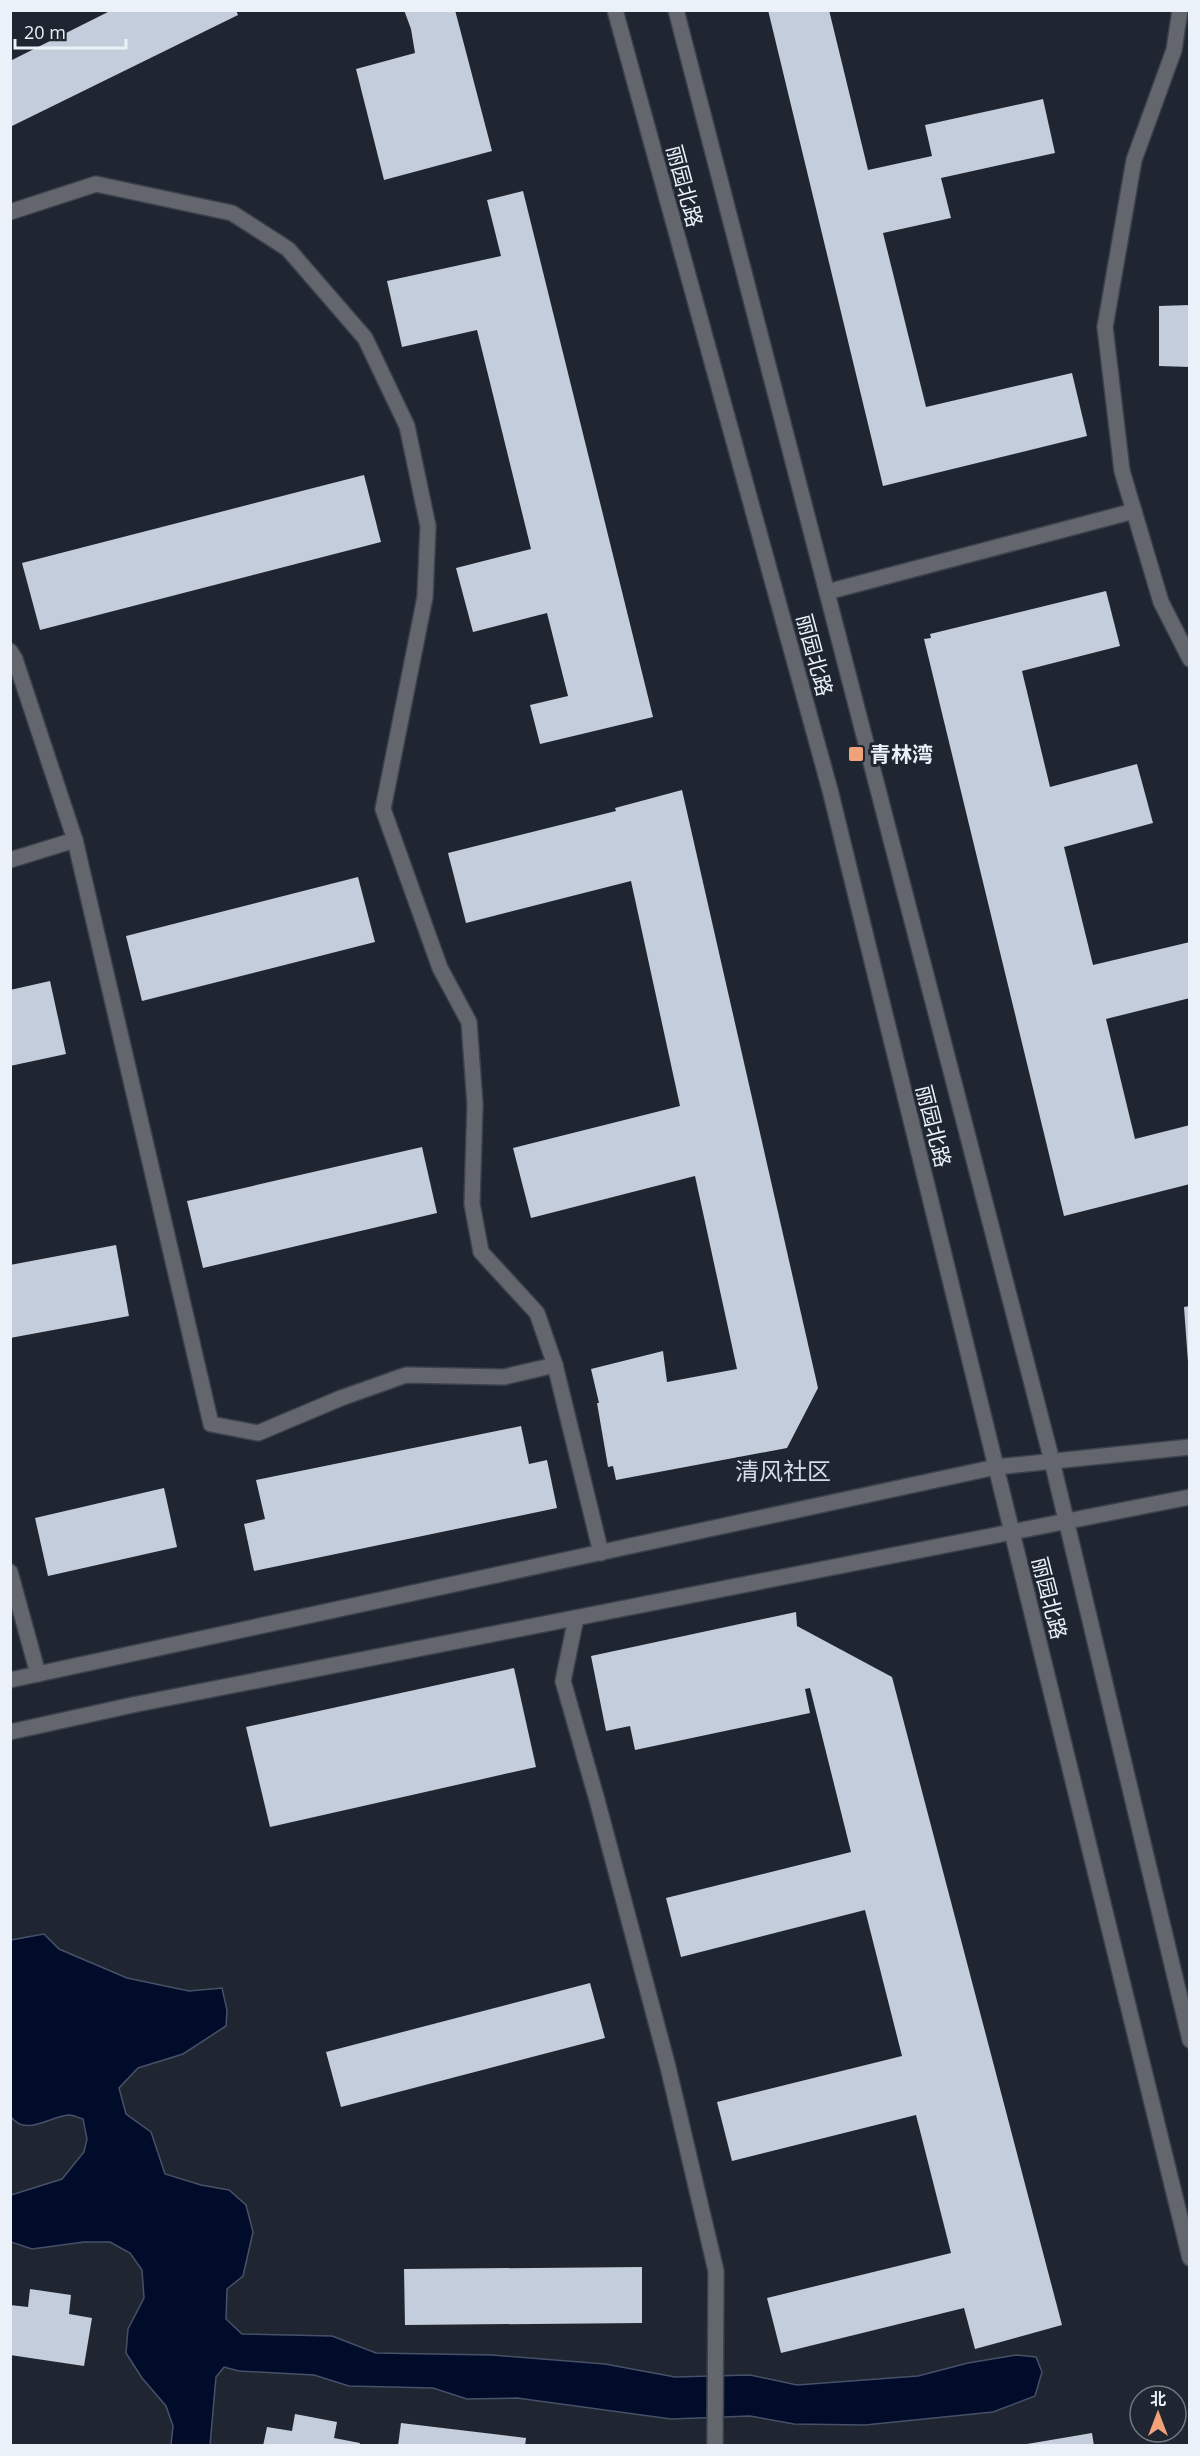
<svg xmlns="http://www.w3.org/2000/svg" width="1200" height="2456" viewBox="0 0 1200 2456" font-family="'Open Sans','Noto Sans SC',sans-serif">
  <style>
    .water { fill: #000c2a; stroke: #465168; stroke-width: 1.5 }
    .building { fill: #c3cddb }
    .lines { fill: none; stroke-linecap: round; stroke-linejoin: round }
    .service-casing { stroke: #3c424d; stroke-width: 18 }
    .minor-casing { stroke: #3c424d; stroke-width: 18 }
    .service { stroke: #63676d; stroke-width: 15 }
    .minor { stroke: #63676d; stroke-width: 15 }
    .poi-dot { fill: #f0a27a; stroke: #1f2631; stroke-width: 2 }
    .labels { text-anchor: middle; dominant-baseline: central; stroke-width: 6; stroke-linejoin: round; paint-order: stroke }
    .street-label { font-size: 21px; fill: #ebf1f8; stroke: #1f2631 }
    .poi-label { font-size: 21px; font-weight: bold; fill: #ebf1f8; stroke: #1f2631; text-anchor: start }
    .quarter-label { font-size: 24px; fill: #d2dceb; stroke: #1f2631 }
  </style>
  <rect width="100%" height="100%" fill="#1f2631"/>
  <!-- water -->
  <path class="water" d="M44,1934L59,1949L127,1978L189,1991L222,1988L227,2010L226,2026L183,2054L138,2068L119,2088L126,2114L151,2132L165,2174L201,2185L229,2190L246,2205L253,2232L243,2276L227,2289L226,2319L242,2334L332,2336L376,2353L492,2355L605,2364L675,2377L750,2375L797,2385L918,2376L968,2363L1016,2355L1036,2357L1042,2372L1035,2396L993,2412L865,2425L794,2424L750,2416L671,2419L517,2398L467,2399L433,2388L349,2386L314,2375L239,2371L224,2367L216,2377L210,2445H171L173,2426L166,2406L142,2378L126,2353L128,2329L144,2298L142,2270L130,2253L110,2242H84L32,2249L11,2242V2195L62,2179L84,2152L87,2139L83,2119C79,2118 73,2115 69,2115C50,2116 26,2137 11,2117V1940Z"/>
  <!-- building -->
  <g class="building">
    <polygon points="112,10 236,10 238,15 10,127 10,61"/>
    <polygon points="404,10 455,10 492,151 384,180 356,69 415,53 411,29"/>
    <polygon points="768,10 829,10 868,170 932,156 925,125 1043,99 1055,153 941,178 951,218 883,233 926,407 1072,373 1087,436 883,486"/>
    <polygon points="523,191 653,717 540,744 530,705 568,696 547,613 473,632 456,568 531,549 477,330 402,347 387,281 501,256 487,200"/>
    <polygon points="1190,305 1190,367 1159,366 1159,306"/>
    <polygon points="364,475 381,542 40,630 22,563"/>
    <polygon points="1106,591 1120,646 1022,671 1050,787 1137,764 1153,823 1064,847 1093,965 1190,942 1190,998 1106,1019 1135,1139 1190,1125 1190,1184 1064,1216 924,639 931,638 930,634"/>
    <polygon points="682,790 818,1388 787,1448 616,1480 613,1466 608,1467 597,1403 599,1403 591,1369 663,1351 667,1382 737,1369 695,1176 531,1218 513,1148 680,1106 631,881 466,923 448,853 616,811 615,808"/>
    <polygon points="358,877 375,942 142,1001 126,936"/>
    <polygon points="50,981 66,1054 10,1066 10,990"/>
    <polygon points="422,1147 437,1213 203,1268 187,1201"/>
    <polygon points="116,1245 129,1316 10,1338 10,1265"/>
    <polygon points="1190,1306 1190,1362 1188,1362 1184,1307"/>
    <polygon points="521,1426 529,1464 547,1460 557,1508 254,1571 244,1524 265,1519 256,1480"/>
    <polygon points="164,1488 177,1547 48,1576 35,1518"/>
    <polygon points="796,1612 797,1626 892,1677 1062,2325 975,2349 964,2308 781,2353 767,2298 951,2253 916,2115 732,2161 717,2102 902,2056 865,1910 681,1957 666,1898 851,1852 810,1688 805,1689 810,1713 635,1750 630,1726 606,1731 591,1656"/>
    <polygon points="514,1668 536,1767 270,1827 246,1727"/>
    <polygon points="590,1983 605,2038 341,2107 326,2052"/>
    <polygon points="642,2267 642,2323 405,2325 404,2269"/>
    <polygon points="30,2289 71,2295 69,2314 92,2318 84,2366 10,2355 10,2305 28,2307"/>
    <polygon points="295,2414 337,2422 334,2438 360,2443 359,2446 263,2446 267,2427 292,2431"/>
    <polygon points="401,2423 526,2438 525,2446 398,2446"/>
    <polygon points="1092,2433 1094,2446 1027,2446 1027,2444"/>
  </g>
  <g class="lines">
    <defs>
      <g id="service">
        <polyline points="1180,10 1174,50 1134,160 1105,327 1122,471 1161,602 1190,659"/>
        <polyline points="10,212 96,184 232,213 288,249 365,338 407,426 428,526 425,597 383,809 440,968 469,1022 475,1104 472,1204 481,1252 537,1313 555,1365"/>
        <polyline points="827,592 1134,511"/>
        <polyline points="10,651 15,659 75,840"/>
        <polyline points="10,860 75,840 211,1424 258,1433 341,1398 406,1375 504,1377 555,1365 601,1553"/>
        <polyline points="10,1572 38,1674"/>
        <polyline points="576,1618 563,1681 597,1800 668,2067 716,2271 715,2446"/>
      </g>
      <g id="minor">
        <polyline points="615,10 830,790 1190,2258"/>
        <polyline points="676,10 1052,1461 1190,2040"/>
        <polyline points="10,1680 996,1467 1190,1447"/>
        <polyline points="10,1732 137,1704 1190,1497"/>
      </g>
    </defs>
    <!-- service casing -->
    <use href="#service" class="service-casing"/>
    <!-- minor casing -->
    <use href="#minor" class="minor-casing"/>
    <!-- service -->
    <use href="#service" class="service"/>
    <!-- minor -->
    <use href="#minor" class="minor"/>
  </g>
  <!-- markers -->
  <rect class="poi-dot" x="848" y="746" width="16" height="16" rx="3"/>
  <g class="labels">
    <!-- street labels -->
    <g class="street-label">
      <text transform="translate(685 186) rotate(75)">丽园北路</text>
      <text transform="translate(815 655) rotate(75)">丽园北路</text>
      <text transform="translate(934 1126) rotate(76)">丽园北路</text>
      <text transform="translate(1050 1598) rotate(76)">丽园北路</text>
    </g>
    <!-- poi labels -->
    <g class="poi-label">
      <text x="870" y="754">青林湾</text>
    </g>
    <!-- quarter labels -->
    <g class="quarter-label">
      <text x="783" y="1470">清风社区</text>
    </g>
  </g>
  <!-- border -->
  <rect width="1200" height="2456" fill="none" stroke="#ebf1f8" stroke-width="24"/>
  <!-- north arrow -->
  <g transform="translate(1158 2414)"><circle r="28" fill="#1f2631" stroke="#717781" stroke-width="1.5"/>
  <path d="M0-4.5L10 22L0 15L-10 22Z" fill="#f0a27a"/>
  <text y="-9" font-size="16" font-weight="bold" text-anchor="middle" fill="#ebf1f8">北</text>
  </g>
  <!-- scale -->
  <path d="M15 39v9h111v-9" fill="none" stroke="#ebf1f8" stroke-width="3"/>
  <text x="24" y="39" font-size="18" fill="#ebf1f8" stroke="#1f2631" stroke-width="4.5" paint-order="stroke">20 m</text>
</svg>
